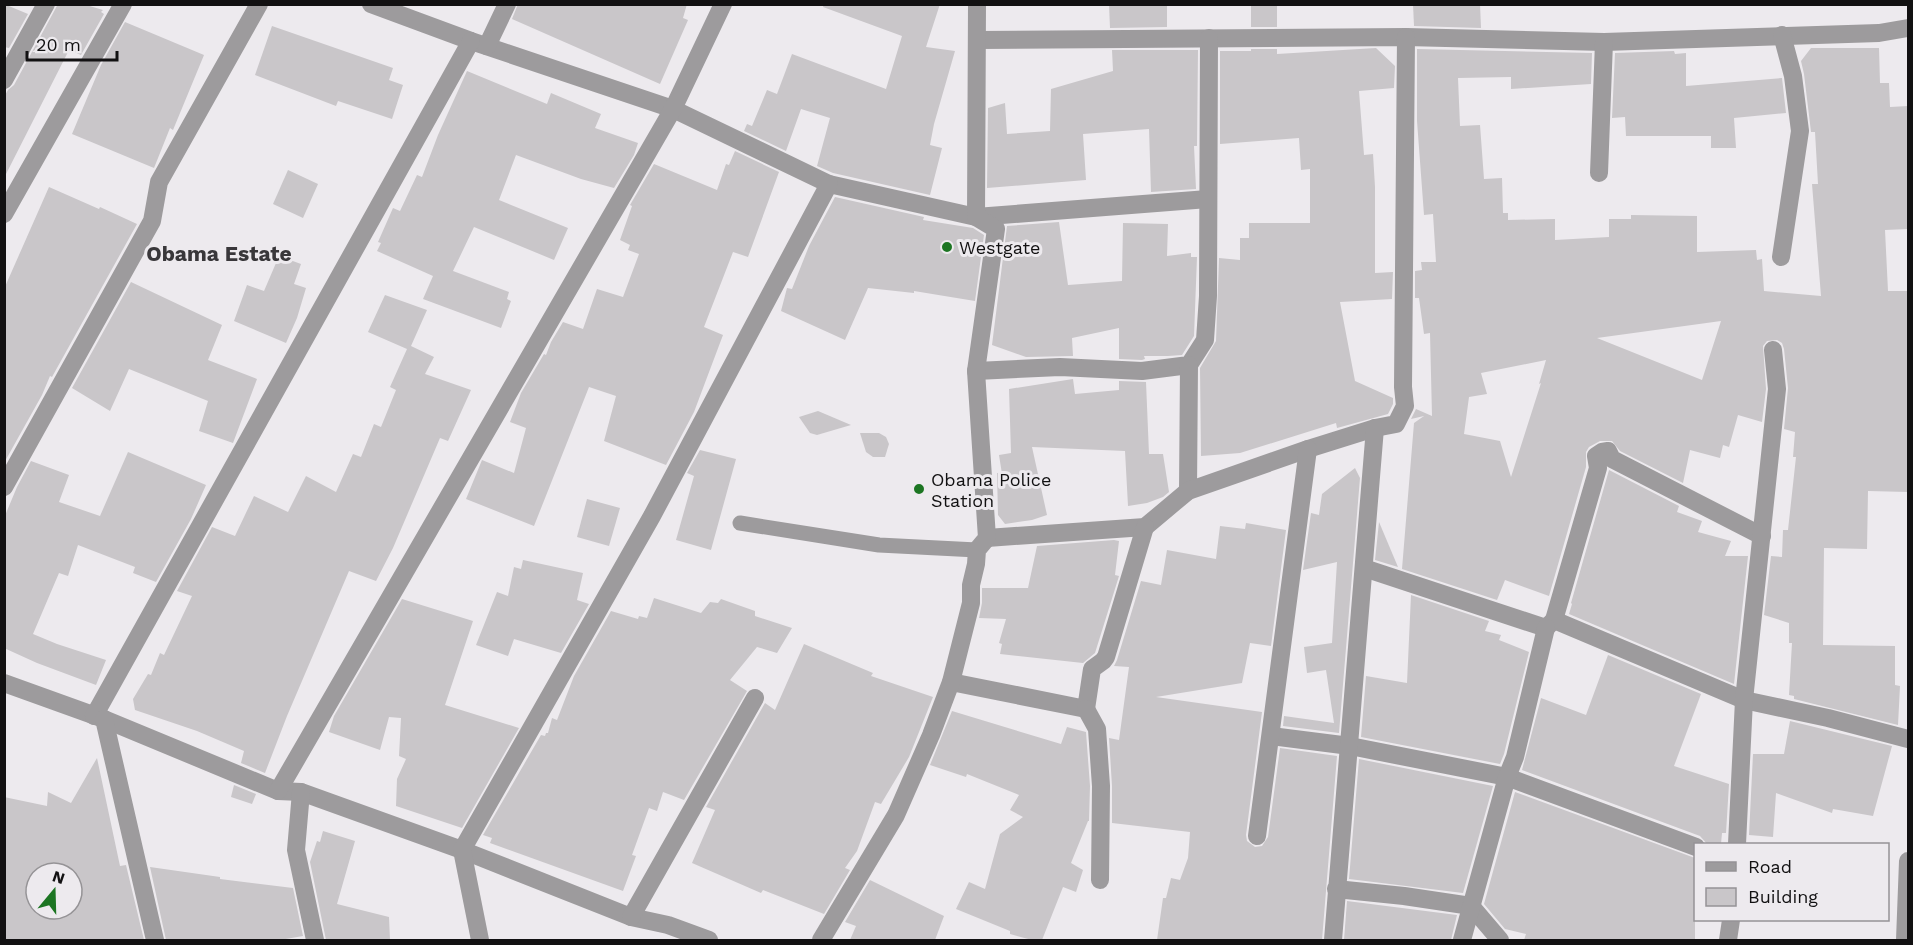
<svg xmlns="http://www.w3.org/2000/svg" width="1913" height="945" viewBox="0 0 1913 945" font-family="'Work Sans',sans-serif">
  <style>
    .building { fill: #c9c6c9; fill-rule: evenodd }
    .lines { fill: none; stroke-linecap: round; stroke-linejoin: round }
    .lane { stroke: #9d9b9d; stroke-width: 15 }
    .street { stroke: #9d9b9d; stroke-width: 18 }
    .poi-dot { fill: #1c7522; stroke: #edeaee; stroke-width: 2 }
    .labels { text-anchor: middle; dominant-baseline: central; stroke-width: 6; stroke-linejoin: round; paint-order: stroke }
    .poi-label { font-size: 18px; fill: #121112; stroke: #edeaee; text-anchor: start }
    .quarter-label { font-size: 21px; font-weight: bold; fill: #39373a; stroke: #edeaee }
  </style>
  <rect width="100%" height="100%" fill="#edeaee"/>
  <!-- building -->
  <g class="building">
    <polygon points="4,4 28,14 9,48 4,47"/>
    <polygon points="58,4 83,4 103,10 101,12 104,14 81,55 69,50 4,178 4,97 8,90 14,85"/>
    <polygon points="518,4 687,4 683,18 688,20 660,84 512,19"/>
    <polygon points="824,4 940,4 926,47 955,51 934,124 930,145 942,148 930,195 833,173 817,166 830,118 801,109 786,151 744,131 747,124 752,126 767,90 777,94 792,54 886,89 902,36 823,7"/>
    <polygon points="1109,4 1167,4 1167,27 1110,28"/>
    <rect x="1251" y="4" width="26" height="23"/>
    <polygon points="1413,4 1480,4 1481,28 1414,26"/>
    <polygon points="125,22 204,55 173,130 170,128 154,168 72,134 101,65"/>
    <polygon points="272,26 393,68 389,80 403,85 392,119 338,101 336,106 255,75"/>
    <polygon points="1376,48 1395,66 1394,88 1359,91 1364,155 1373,154 1375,187 1375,273 1393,272 1392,299 1340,302 1355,381 1393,398 1393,404 1388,414 1337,428 1336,423 1240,453 1201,456 1200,368 1216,341 1219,258 1240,260 1240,238 1249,238 1249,223 1310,223 1310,169 1301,170 1299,138 1220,144 1220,51 1251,51 1251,49 1277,49 1277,54"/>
    <path d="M1811,48H1879L1880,83H1889L1890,107L1908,106V229L1885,230L1888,291H1908V492L1868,491L1867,549L1824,548L1823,645L1895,646V685L1900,686L1898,725L1794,699V696L1789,695L1792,643H1789V623L1764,615L1771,556L1782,557L1783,530H1788L1796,457H1793L1795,432L1784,429L1788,388L1784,349L1782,343L1777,340L1767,341L1763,346L1766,389L1762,422L1738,415L1729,447L1723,445L1720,458L1690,450L1683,483L1620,451L1612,441H1600L1589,447L1586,452V467L1549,596L1505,580L1497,600L1402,569L1414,423L1424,416L1411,419L1416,409L1432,416L1430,333L1424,334L1419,298H1415V271L1422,270L1421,262H1436L1433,214L1424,215L1417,121V49L1592,53L1591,84L1511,89V77L1458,78L1460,126L1480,125L1484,179L1502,178L1503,213H1508V220L1555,219V240L1609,237V219H1631V215L1697,216V252L1756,250L1757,260L1762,259L1764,291L1821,296L1812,184H1818L1815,132H1811L1804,74L1801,61ZM1721,321L1702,380L1597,338ZM1546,360L1539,384L1541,383L1511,477L1500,441L1464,434L1469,397L1487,394L1481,373Z"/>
    <polygon points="1112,50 1198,50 1197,146 1194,146 1196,189 1151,192 1149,129 1083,134 1086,180 987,188 988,108 1005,103 1007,134 1050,131 1051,89 1113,71"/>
    <polygon points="1674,51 1675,54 1686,53 1686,86 1782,78 1786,113 1734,118 1736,148 1711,148 1711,136 1626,136 1625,117 1612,118 1615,53"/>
    <polygon points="467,71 547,104 551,93 601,114 595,128 638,143 634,155 614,188 581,179 516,155 499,200 568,228 554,260 474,227 453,271 509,292 507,299 511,301 501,328 423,299 433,276 377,251 381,243 378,242 393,208 400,211 417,175 422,177 438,135"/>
    <polygon points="735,151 779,172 748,257 733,252 704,327 723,335 694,412 666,465 604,441 616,396 589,387 534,526 466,499 482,460 514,473 526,428 510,422 521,393 544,354 546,355 551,342 563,322 583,329 597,289 623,297 639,254 628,250 630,245 620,240 632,206 630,205 654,164 717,190 726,164 729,165"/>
    <polygon points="288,170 318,184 303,218 273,204"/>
    <polygon points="49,187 99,209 100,207 137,224 52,377 50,376 42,395 4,463 4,289"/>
    <polygon points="835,197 924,217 923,220 973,228 984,235 975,301 914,291 914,293 868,288 845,340 781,311 787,288 792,289 809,246"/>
    <polygon points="1059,222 1068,285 1122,281 1123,223 1168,224 1167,256 1191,253 1191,257 1197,257 1194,336 1182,355 1168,356 1144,356 1145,359 1142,360 1119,359 1119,328 1072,338 1073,356 1026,357 992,345 1007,226"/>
    <polygon points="279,256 301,264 294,284 306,288 297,318 286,343 234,321 247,285 264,291"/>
    <polygon points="131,282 222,325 208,360 257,379 233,443 199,431 208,401 129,369 110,411 72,388"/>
    <polygon points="385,295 427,310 411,346 434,357 425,374 471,390 448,441 440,438 393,548 376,581 349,571 287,716 265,773 241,763 244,751 197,731 135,710 133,699 148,674 151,675 160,653 164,655 192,596 177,591 212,527 235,536 254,496 288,512 306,476 336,492 353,454 361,457 374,424 381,427 396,390 390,387 407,349 368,332"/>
    <polygon points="1073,379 1075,394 1119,390 1119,381 1146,382 1149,454 1163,454 1169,492 1163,497 1147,503 1128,506 1125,451 1032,447 1047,515 1032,520 1005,524 998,515 997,473 1002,474 999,455 1011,453 1009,389"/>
    <polygon points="818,411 851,425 817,435 810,433 799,417"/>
    <polygon points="860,433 879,433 886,437 889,444 885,457 873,457 866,452"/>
    <polygon points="700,450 736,459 711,550 676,540 694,476 687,473"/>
    <polygon points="128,452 206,485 191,519 156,582 133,573 135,567 78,545 68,576 59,573 33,634 57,644 106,660 96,685 37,663 4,648 4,518 17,487 31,461 69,475 59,502 100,516"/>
    <polygon points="1355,468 1360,478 1339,733 1283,726 1284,716 1334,723 1326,670 1307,673 1304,647 1332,643 1337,562 1303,570 1311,513 1319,515 1322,494"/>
    <polygon points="1609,470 1679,506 1677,512 1702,521 1698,532 1731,541 1725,556 1748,556 1734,684 1569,614 1572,604 1571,603"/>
    <polygon points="587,499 620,508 609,546 577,537"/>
    <polygon points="1379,522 1398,567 1375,560"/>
    <polygon points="1246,523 1286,530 1271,646 1250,643 1242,683 1156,697 1262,712 1246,835 1247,841 1255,847 1262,846 1268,837 1280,748 1337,756 1322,940 1157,940 1163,898 1166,898 1171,878 1180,880 1188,858 1190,832 1112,823 1112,786 1109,738 1119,740 1129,667 1114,666 1117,660 1141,581 1161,585 1167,550 1216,559 1220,526 1245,529"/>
    <polygon points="1114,540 1119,541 1115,575 1119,576 1095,653 1083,663 1000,654 1002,644 999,643 1006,619 979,618 982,603 982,588 1028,588 1037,546"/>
    <polygon points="523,560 583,573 577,600 589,604 561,653 514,639 508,656 476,645 497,592 508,596 514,567 521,569"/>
    <polygon points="1411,595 1489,621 1485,631 1501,635 1499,640 1529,652 1504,754 1500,764 1361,737 1366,676 1407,683"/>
    <polygon points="654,598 701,613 710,602 718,603 721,599 755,611 755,616 792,628 777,653 757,647 730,680 747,691 684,800 663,792 657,811 649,808 632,855 636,856 623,891 490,843 492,838 483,835 541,735 545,736 546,733 548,733 552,718 557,720 574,676 611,611 638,619 639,616 647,618"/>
    <polygon points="402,599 473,621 445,705 519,728 462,828 396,806 397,779 406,759 399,756 401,718 389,717 380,750 329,732 334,716"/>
    <polygon points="804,644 873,673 871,676 933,697 909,757 881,804 875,802 857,851 845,868 850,870 824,914 763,890 761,893 692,863 715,810 706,807 765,703 775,710"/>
    <polygon points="1608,655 1701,694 1674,766 1729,784 1726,833 1722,833 1721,844 1707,844 1700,836 1522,770 1541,698 1586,715"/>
    <polygon points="952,711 1061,744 1067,727 1086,732 1090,786 1089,821 1088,821 1071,863 1083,870 1076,892 1063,887 1042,940 1032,940 1010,934 1010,931 956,909 969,882 985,889 1000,834 1023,817 1010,810 1019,795 967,774 966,777 930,765"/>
    <polygon points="1790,721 1892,746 1873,816 1833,809 1832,813 1776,793 1773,837 1749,835 1753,754 1784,754"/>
    <path d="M97,758L120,866L126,865L144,940H4V797L47,806L48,792L71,803ZM36,873H72V909H36Z"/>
    <polygon points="1359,759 1493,786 1463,893 1349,879"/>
    <polygon points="234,785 256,794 252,804 231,797"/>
    <polygon points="1515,792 1695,858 1695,940 1524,940 1526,934 1505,929 1484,904"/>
    <polygon points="323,831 355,841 337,904 389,917 390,940 326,940 310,862 317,841 320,842"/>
    <polygon points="150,867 220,877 220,879 293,888 303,936 280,940 166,940"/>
    <polygon points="870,880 944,916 935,940 850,940 856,926 845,922"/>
    <polygon points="1347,901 1457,915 1451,940 1344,940"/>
  </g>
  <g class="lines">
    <!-- lane -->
    <polyline class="lane" points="740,523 879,545 977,550"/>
    <!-- street -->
    <g class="street">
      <polyline points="371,4 471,41 673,109 829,184 976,217 1208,199"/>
      <polyline points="978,40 1406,37 1604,42 1879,33 1908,28"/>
      <polyline points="487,46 507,4"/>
      <polyline points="4,80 46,4"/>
      <polyline points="1599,173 1604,42"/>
      <polyline points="4,214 123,4"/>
      <polyline points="1781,257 1800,131 1793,76 1782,35"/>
      <polyline points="976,371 1060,367 1142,371 1189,365 1205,340 1208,296 1209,38"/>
      <polyline points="4,487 152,221 159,182 259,4"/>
      <polyline points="1188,491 1189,365"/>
      <polyline points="987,538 1145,527 1188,491 1308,449 1375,428 1396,424 1405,406 1403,387 1406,37"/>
      <polyline points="1364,568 1546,628 1554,620 1744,700 1828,718 1908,739"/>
      <polyline points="1554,620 1598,468 1596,456 1602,452 1608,451 1612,459 1762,536"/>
      <polyline points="951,682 1086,709 1092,669 1103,661 1106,657 1145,527"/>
      <polyline points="4,683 104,719 278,791 301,792 462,850 631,917 668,925 709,940"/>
      <polyline points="1086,709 1097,729 1101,786 1100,880"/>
      <polyline points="94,716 471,41"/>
      <polyline points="104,719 155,940"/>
      <polyline points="1271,736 1350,746 1507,777 1696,847"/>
      <polyline points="278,791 673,109 723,4"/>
      <polyline points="301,792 296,850 315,940"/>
      <polyline points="1257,836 1308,449"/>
      <polyline points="1737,844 1744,700 1777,389 1773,350"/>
      <polyline points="1336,889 1404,896 1471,906 1500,940"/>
      <polyline points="631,917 755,698"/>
      <polyline points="480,940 462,850 652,516 829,184"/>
      <polyline points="821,940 896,815 931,735 951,682 971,603 971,585 976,564 977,550 987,538 976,371 996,229 976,217 977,4"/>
      <polyline points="1333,940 1375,428"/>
      <polyline points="1462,940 1507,777 1515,757 1546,628"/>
      <polyline points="1728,940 1731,920"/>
      <polyline points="1905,940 1908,861"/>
    </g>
  </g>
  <!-- markers -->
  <g class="poi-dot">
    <circle cx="947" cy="247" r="6"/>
    <circle cx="919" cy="489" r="6"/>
  </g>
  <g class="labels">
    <!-- poi labels -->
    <g class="poi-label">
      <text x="959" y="247">Westgate</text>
      <text x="931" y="479">Obama Police<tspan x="931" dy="21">Station</tspan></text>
    </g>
    <!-- quarter labels -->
    <g class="quarter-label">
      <text x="219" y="253">Obama Estate</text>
    </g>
  </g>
  <!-- border -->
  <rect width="1913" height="945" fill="none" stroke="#121112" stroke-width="12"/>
  <!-- legend -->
  <rect x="1694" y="843" width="195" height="78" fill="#edeaee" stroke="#959396" stroke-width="1.5"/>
  <rect x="1706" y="862" width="30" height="9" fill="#9d9b9d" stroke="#959396" stroke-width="1.5"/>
  <text x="1748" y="873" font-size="18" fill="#121112">Road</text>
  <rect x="1706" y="888" width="30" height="18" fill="#c9c6c9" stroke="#959396" stroke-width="1.5"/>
  <text x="1748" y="903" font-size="18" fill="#121112">Building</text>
  <!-- north arrow -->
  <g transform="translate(54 891) rotate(19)"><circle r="28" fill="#edeaee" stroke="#959396" stroke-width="1.5"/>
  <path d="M0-4.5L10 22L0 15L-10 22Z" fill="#1c7522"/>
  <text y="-9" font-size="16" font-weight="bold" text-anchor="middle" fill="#121112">N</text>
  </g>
  <!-- scale -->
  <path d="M27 51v9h90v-9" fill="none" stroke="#121112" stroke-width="3"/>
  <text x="36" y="51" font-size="18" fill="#121112" stroke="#edeaee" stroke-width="4.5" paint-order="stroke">20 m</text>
</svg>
